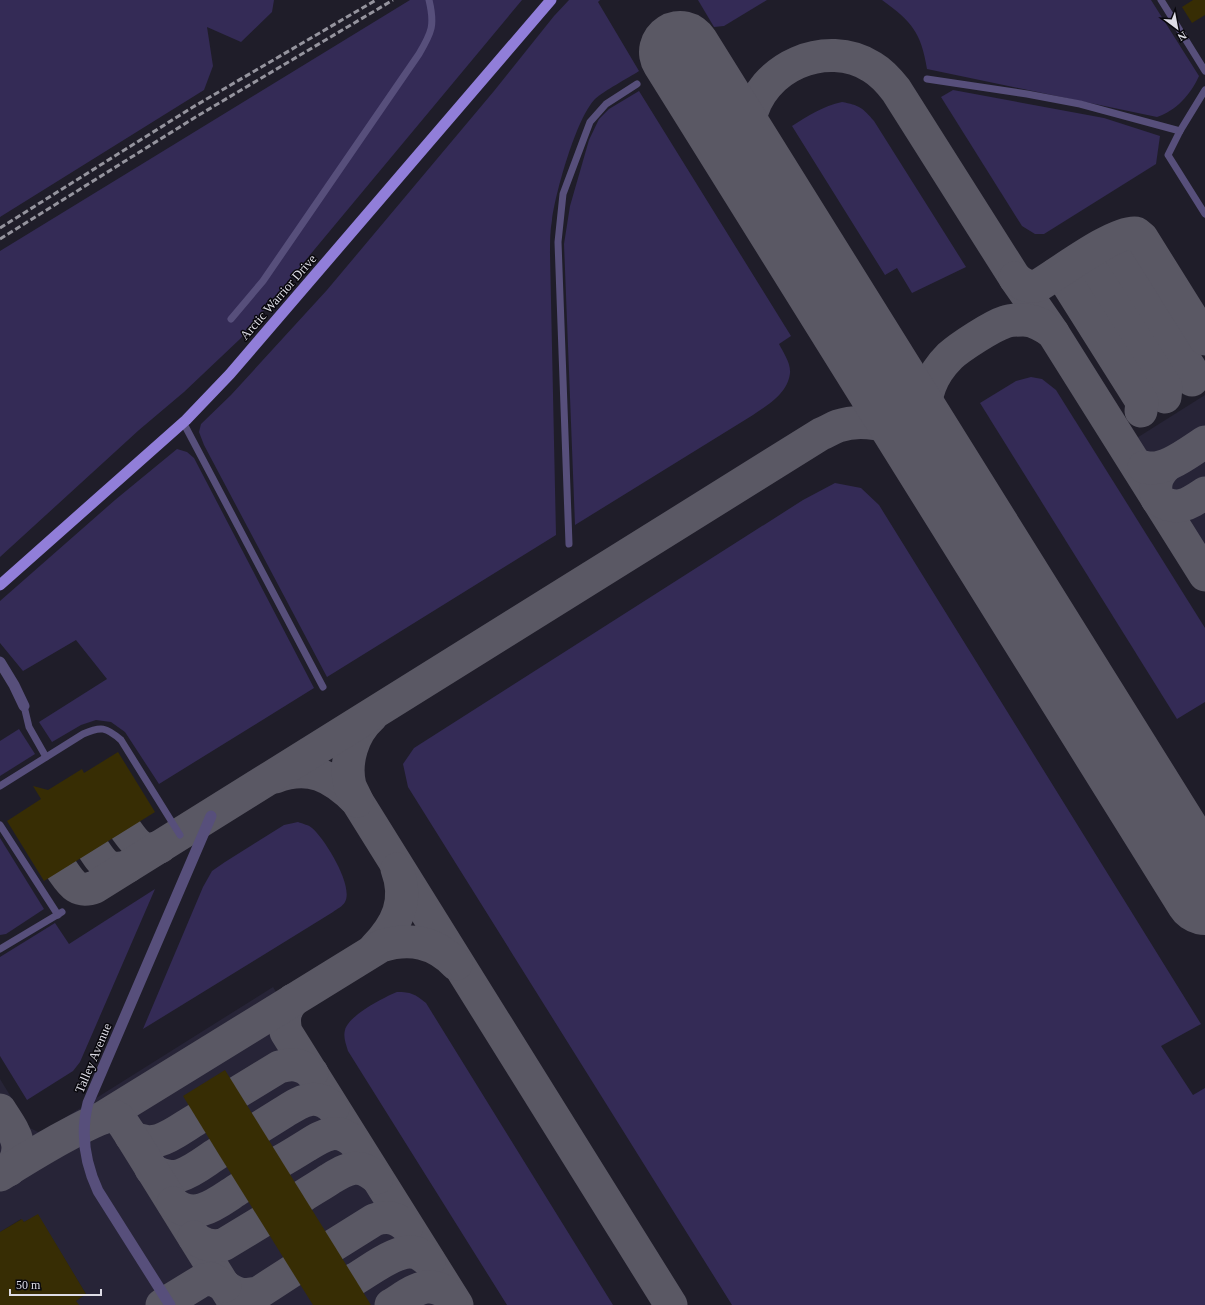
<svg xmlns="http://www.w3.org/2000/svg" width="1205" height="1305" viewBox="0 0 1205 1305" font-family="'Times New Roman',serif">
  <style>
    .built { fill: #272437 }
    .green { fill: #342b56 }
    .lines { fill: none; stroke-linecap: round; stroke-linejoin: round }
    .taxiway { stroke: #5a5864; stroke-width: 33 }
    .runway { stroke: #5a5864; stroke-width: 82 }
    .building { fill: #372d04 }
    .service { stroke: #574f7b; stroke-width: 7 }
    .minor { stroke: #574f7b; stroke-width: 11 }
    .primary { stroke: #917ed9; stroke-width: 11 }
    .rail { stroke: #95949e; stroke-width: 3; stroke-dasharray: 6 3; stroke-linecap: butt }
    .labels { text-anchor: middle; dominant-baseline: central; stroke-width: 3; stroke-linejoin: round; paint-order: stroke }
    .street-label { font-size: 13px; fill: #dedde6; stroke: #09080d }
  </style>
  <rect width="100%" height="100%" fill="#1f1d29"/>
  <!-- built -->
  <g class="built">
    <polygon points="1205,395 1205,559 1132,441"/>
    <polygon points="273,987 471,1305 73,1305 77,1303 76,1301 86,1294 38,1215 24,1222 21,1219 0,1232 0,1079 30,1128 38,1132 47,1129"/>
  </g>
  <!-- green -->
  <g class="green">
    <polygon points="0,0 274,0 272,12 241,42 207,27 213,66 204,90 0,217"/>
    <polygon points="410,0 522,0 240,339 184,392 139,430 0,557 0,251"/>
    <path d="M569,0H600L598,2L639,71C628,78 604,91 595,99C576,119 556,191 552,220C550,231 550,242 550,253L556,535L327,677L204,445L199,432L201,424L231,395L327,290L494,91L554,16Z"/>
    <polygon points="698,0 767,0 724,26 714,27"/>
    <path d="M882,0H1151L1199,76C1191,94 1176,111 1157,117L927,69C921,32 912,22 882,0Z"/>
    <polygon points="953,90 1104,118 1160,136 1156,164 1044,234 1035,234 1022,226 941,97"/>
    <path d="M639,91L791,336L779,344C783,352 791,363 790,373C788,393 768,405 753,415L575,525L564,244L570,206L589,140L599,119L609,109Z"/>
    <path d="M842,102C859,105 863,108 874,121L966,267L912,293L897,268L885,275L792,126C808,116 823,106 842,102Z"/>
    <polygon points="1031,377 1042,379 1056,390 1205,628 1205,702 1177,719 980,403 1016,381"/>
    <polygon points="177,449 187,452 194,458 314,688 159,784 125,732 111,722 96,720 81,725 52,742 39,722 107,679 76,640 23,671 0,643 0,601 115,500"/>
    <polygon points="835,483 861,488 879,505 1201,1024 1161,1046 1193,1095 1205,1088 1205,1305 732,1305 408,787 403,764 414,748 803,500"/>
    <polygon points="19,729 35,754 0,776 0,741"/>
    <path d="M298,822C303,824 309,825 312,828C325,839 354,886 345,902C343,906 337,909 333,912L143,1029L203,887L212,871L225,862L284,825Z"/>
    <polygon points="0,838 44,909 6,934 0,935"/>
    <polygon points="155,889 80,1062 73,1071 27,1100 0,1056 0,957 55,923 69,944"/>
    <path d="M397,992C411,992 415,994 426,1003L613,1305H507L348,1051C346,1044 343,1037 345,1030C348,1016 384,997 397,992Z"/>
  </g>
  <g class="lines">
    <!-- taxiway -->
    <g class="taxiway">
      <path d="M758,177C752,159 746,139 750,120C760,67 826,38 872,67C882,73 889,81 896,90L1015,278L1053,333"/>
      <path d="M1090,253C1100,250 1109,247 1117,255L1190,368L1192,375V380"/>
      <path d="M1066,268C1077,265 1085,264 1093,272L1166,387L1165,397"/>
      <polyline points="1055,275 1062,277 1067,283 1142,402 1141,411"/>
      <path d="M1015,278C1023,285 1029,288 1039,285C1059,273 1116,230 1136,233L1142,238L1205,339"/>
      <path d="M938,463C926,438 920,413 930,386C934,375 942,364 950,356C960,347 992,326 1005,322C1010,320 1017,320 1023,320C1035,320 1044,326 1053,333L1205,575"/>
      <path d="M1166,466C1156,476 1154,484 1157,499C1177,512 1187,505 1205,493"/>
      <path d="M1144,467C1164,473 1189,452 1205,442"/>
      <path d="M275,777C309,764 332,776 357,801L671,1305"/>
      <path d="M357,801C355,796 352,791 350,786C344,762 353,733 371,717"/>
      <path d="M126,830C136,844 142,853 160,847"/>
      <path d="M94,850C104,865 108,871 127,867"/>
      <polyline points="1182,857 1205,877"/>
      <path d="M62,870C71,883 77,894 95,887L821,434C827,432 832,428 838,426C862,418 891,424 911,439C920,446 928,454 936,462"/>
      <path d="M375,948C397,925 409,901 397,869"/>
      <path d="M293,1000C284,1011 283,1019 286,1032L457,1305"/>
      <path d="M238,1092L279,1067C292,1063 301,1064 312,1073"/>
      <path d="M0,1110C13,1131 28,1147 9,1170"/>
      <path d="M102,1118L381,946C410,937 435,942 456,964"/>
      <path d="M260,1127C268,1122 276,1117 284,1112C302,1101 315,1092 333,1108"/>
      <path d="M131,1136C155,1152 176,1131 197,1119"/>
      <path d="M281,1161C290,1156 298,1151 306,1146C324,1135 337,1126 355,1143"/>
      <path d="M151,1169C176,1188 196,1167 218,1153"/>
      <path d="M0,1175C16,1165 99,1113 113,1116C120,1117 124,1125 128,1131L236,1305"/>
      <path d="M303,1196C312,1190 321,1185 330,1179C348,1168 359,1162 377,1178"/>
      <path d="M173,1203C196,1223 219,1201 240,1188"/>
      <path d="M194,1237C203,1245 211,1247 223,1245L261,1222"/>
      <path d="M334,1245L374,1220C388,1215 397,1218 407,1227"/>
      <path d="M355,1279C371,1270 401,1245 419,1254C423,1256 426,1259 429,1261"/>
      <path d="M224,1285C235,1295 244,1296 258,1293L292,1271"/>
      <polyline points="162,1305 203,1280 212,1279 225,1286"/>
      <path d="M391,1305C413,1292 429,1276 451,1297"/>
    </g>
    <!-- runway -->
    <polyline class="runway" points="680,52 1205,894"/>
  </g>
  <!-- building -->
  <g class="building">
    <polygon points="1193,0 1205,0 1205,15 1192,23 1182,7"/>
    <polygon points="118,752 155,812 44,881 7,821 41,799 33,786 48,790 82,769 84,773"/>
    <polygon points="225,1070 355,1279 371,1305 313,1305 218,1153 183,1096"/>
    <polygon points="38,1214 86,1294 76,1301 79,1305 0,1305 0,1232 22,1219 24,1222"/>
  </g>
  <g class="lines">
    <!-- service -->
    <g class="service">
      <polyline points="1161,0 1205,71"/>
      <polyline points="927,79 1027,94 1080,104 1180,131"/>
      <polyline points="1205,90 1180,131 1168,155 1205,214"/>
      <path d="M231,319L263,281L419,54C432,32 435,25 429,0"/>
      <polyline points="183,422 323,687"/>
      <polyline points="569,544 558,242 563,194 590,122 606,104 637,84"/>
      <polyline points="24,706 29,727 46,757"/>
      <path d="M0,786L83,734C101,726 106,727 121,740L180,835"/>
      <polyline points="0,825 58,915"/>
      <polyline points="0,949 62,912"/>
    </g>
    <!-- minor -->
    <g class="minor">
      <polyline points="0,662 14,685 24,706"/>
      <path d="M170,1305L98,1191C85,1163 80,1134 88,1103L211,816"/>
    </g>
    <!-- primary -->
    <polyline class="primary" points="0,585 186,420 230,374 551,0"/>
    <!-- rail -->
    <g class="rail">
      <polyline points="0,228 193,107 376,0"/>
      <polyline points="0,239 199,115 393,0"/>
    </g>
  </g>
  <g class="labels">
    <!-- street labels -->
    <g class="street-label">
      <text transform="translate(278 297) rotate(-49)">Arctic Warrior Drive</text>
      <text transform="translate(93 1058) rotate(-67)">Talley Avenue</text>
    </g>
  </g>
  <!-- north arrow -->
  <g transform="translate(1177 28) rotate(148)" stroke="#09080d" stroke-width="3" paint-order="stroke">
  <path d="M0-3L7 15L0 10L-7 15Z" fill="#dedde6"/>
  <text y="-6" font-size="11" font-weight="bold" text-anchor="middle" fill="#dedde6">N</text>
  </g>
  <!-- scale -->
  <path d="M10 1289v6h91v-6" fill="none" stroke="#dedde6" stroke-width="2"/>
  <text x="16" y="1289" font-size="12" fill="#dedde6" stroke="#09080d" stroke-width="3" paint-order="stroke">50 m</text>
</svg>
